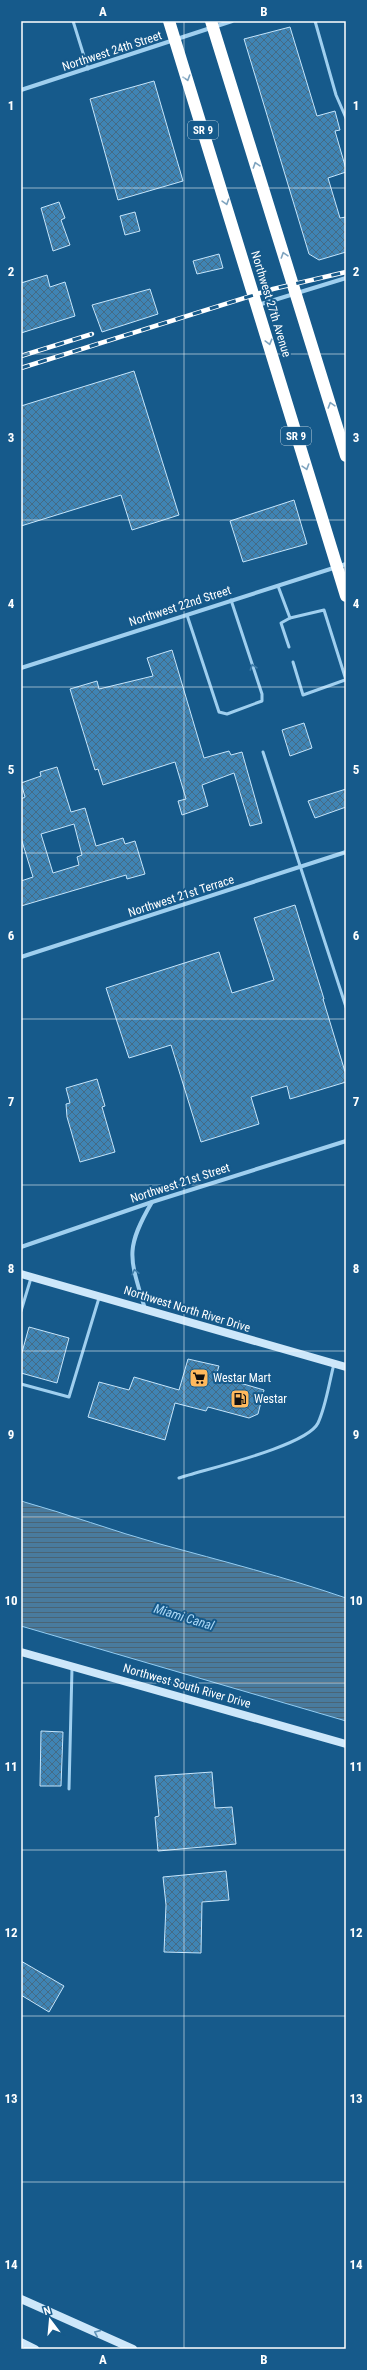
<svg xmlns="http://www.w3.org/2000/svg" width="367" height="2370" viewBox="0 0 367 2370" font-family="'Roboto Condensed',sans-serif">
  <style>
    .water { fill: url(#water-rules); stroke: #92ccf2 }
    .building { fill: url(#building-cross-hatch); stroke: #c5e5fb; fill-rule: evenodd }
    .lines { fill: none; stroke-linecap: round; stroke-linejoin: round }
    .lane { stroke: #9fcfef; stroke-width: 3 }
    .street { stroke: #9fcfef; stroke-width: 4 }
    .secondary { stroke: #cde7fa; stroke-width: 8 }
    .highway { stroke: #fff; stroke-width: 12 }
    .rail-casing { stroke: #fff; stroke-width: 4.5 }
    .rail { stroke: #165a8b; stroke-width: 3; stroke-dasharray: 9; stroke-linecap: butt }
    .oneway { stroke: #7fa4bf }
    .oneway2 { stroke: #3f7da9 }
    .oneway3 { stroke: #5f92b7 }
    .grid { fill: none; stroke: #fff; stroke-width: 1; stroke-opacity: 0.55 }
    .labels { text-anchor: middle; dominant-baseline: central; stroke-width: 4; stroke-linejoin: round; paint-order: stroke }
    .shield { fill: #165a8b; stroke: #b9cedc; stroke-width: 1 }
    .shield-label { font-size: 11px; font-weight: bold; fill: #fff }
    .street-label { font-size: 12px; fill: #fff; stroke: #165a8b }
    .poi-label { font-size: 12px; fill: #fff; stroke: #165a8b; text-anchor: start }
    .water-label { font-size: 13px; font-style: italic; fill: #abd8f6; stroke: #165a8b }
    .neatline { fill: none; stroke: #fff; stroke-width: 1.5 }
    .grid-label { font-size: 13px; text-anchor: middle; font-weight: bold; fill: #fff }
  </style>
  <defs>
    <pattern id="water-rules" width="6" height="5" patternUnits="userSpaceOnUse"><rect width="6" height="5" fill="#497b9e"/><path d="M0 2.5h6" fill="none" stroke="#4a6475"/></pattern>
    <pattern id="building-cross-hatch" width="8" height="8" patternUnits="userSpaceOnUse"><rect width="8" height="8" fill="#3f84b4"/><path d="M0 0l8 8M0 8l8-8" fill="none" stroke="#456b85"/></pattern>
  </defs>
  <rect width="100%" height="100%" fill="#165a8b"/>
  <!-- water -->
  <path class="water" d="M21,1501C68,1514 113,1531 160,1544C222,1561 285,1577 346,1598V1721L21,1626Z"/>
  <!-- building -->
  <g class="building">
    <polygon points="290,27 317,116 335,111 340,130 335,131 346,169 346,172 328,178 340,218 346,217 346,252 319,260 309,254 244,39"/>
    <polygon points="154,81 183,181 118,200 90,99"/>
    <polygon points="59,202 65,218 61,220 70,245 53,251 41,208"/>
    <polygon points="135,212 140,231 125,235 120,216"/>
    <polygon points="219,254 223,268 197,274 193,261"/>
    <polygon points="47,275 50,287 65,282 75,316 21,333 21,283"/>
    <polygon points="150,289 158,314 102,332 92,305"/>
    <polygon points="134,371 179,515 132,530 121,495 21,526 21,406"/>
    <polygon points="294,500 307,544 243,562 230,521"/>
    <polygon points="172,650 204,758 229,751 231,755 242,752 262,823 250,826 234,773 202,785 208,806 182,815 178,801 186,799 175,762 103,785 98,769 95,770 70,689 97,681 99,689 153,676 147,658"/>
    <polygon points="304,723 312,748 290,756 282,730"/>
    <path d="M57,767L71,812L85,808L96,846L123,838L125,844L135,841L145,874L127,879L126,875L21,906V881L33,877L21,838V799L25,797L21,783L41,776L40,772ZM74,824L82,855L77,857L79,865L53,873L41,834Z"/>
    <polygon points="346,789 346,807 315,818 308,801"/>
    <polygon points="295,905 324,999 323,999 346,1075 346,1082 290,1099 287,1086 251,1097 259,1124 201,1142 171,1045 129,1058 106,988 219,952 232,993 274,980 254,918"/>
    <polygon points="97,1079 105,1106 102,1107 115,1152 80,1162 67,1117 66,1104 70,1103 66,1088"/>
    <polygon points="29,1327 69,1338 57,1383 21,1373 21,1356"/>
    <polygon points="188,1359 219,1366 216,1376 264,1390 258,1414 249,1418 208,1407 206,1411 175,1403 165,1440 88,1417 99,1382 129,1390 134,1377 179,1390"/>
    <polygon points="41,1731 63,1732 61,1786 40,1786"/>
    <polygon points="212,1772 215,1808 232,1807 236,1844 158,1851 155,1817 159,1816 155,1776"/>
    <polygon points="226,1871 229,1900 202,1902 201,1953 164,1952 166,1905 163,1877"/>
    <polygon points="21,1961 64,1986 49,2012 21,1995"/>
  </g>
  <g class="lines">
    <!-- lane -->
    <g class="lane">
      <polyline points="73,21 88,69"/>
      <polyline points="315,21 336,95 346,118"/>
      <polyline points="278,586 290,618 324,610 346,680"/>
      <polyline points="187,615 219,712 227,714 262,701 262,694 231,600"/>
      <polyline points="289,647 281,623 290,618"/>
      <polyline points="293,662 303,695 345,680"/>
      <polyline points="263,752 346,1007"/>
      <polyline points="21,1311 31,1278"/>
      <polyline points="21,1384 69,1397 99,1298"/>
      <path d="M179,1478C206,1469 307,1446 318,1423C326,1406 329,1383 334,1364"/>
      <polyline points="69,1789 72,1668"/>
    </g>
    <!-- street -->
    <g class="street">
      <polyline points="21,90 232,21"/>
      <polyline points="258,305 346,278"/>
      <polyline points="21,668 346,564"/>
      <polyline points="21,957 346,852"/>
      <polyline points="21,1247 152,1202 346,1141"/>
      <path d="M145,1309C130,1258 124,1250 152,1202"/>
    </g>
    <!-- secondary -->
    <g class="secondary">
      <polyline points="21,1274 346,1367"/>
      <polyline points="21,1652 346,1744"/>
      <polyline points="21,2299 133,2349"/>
      <polyline points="21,2342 35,2349"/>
    </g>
    <!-- highway -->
    <g class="highway">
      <polyline points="169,21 346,596"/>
      <polyline points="211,21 346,456"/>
    </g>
    <defs>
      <g id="rail">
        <polyline points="21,356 92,334"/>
        <polyline points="21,368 273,289 346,272"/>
      </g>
    </defs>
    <!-- rail casing -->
    <use href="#rail" class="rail-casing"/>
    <!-- rail -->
    <use href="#rail" class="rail"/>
  </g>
  <!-- one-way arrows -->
  <defs><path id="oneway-chevron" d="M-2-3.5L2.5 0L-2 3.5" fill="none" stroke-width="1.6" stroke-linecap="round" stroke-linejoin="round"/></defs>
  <g class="oneway">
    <use href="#oneway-chevron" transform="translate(187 78) rotate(73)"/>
    <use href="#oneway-chevron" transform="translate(256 165) rotate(-108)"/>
    <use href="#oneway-chevron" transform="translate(226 202) rotate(73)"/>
    <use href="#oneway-chevron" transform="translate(284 255) rotate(-108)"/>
    <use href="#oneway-chevron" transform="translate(269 342) rotate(75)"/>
    <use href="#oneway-chevron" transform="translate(331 405) rotate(-107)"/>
    <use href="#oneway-chevron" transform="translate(306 467) rotate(73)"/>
  </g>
  <g class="oneway2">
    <use href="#oneway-chevron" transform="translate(253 667) rotate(-108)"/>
    <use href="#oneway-chevron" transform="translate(135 1272) rotate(-103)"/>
  </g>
  <use class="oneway3" href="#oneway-chevron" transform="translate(97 2333) rotate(-156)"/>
  <!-- grid -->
  <path class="grid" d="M184,21V2349M21,188H346M21,354H346M21,520H346M21,687H346M21,853H346M21,1019H346M21,1185H346M21,1351H346M21,1517H346M21,1683H346M21,1850H346M21,2016H346M21,2182H346"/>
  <!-- icons -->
  <defs>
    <symbol id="supermarket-square" viewBox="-11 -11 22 22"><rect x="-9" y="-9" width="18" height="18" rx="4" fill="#ffb95d" stroke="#165a8b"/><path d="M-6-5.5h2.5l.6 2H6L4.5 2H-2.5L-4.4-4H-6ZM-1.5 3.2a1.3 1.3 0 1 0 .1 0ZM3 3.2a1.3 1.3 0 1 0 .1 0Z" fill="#111"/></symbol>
    <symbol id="fuel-square" viewBox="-11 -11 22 22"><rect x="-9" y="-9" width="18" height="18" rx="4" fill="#ffb95d" stroke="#165a8b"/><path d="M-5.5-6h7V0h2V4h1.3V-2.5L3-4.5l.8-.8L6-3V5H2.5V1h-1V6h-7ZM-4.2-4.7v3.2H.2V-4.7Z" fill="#111"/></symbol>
  </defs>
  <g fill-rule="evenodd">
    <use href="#supermarket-square" x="188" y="1367" width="22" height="22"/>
    <use href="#fuel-square" x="229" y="1388" width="22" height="22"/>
  </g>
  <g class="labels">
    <!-- shield labels -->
    <g class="shield">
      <rect x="188" y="121" width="30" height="18" rx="3"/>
      <rect x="281" y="427" width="30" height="18" rx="3"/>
    </g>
    <g class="shield-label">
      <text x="203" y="130">SR 9</text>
      <text x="296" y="436">SR 9</text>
    </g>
    <!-- street labels -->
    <g class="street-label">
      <text transform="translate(112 51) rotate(-18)">Northwest 24th Street</text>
      <text transform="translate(271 304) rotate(73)">Northwest 27th Avenue</text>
      <text transform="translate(180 606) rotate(-18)">Northwest 22nd Street</text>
      <text transform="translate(181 896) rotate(-18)">Northwest 21st Terrace</text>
      <text transform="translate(180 1183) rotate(-18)">Northwest 21st Street</text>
      <text transform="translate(187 1309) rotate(17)">Northwest North River Drive</text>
      <text transform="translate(187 1686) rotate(16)">Northwest South River Drive</text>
    </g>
    <!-- poi labels -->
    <g class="poi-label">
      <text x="213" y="1378">Westar Mart</text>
      <text x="254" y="1399">Westar</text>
    </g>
    <!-- water labels -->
    <g class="water-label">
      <text transform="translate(184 1617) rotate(17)">Miami Canal</text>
    </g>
  </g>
  <!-- border -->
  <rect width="367" height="2370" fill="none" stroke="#165a8b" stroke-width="44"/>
  <!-- north arrow -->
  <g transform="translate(50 2320) rotate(344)" stroke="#165a8b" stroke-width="3" paint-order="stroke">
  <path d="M0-3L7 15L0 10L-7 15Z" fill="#ffffff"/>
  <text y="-6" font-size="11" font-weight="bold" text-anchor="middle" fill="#ffffff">N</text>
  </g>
  <rect x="22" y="22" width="323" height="2326" class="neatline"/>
  <g class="grid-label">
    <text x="103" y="16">A</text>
    <text x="264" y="16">B</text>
    <text x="11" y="110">1</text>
    <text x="356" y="110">1</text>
    <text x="11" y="276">2</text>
    <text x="356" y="276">2</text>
    <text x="11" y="442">3</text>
    <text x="356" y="442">3</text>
    <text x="11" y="608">4</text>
    <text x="356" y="608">4</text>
    <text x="11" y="774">5</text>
    <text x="356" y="774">5</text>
    <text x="11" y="940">6</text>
    <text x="356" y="940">6</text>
    <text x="11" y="1106">7</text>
    <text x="356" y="1106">7</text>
    <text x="11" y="1273">8</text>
    <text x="356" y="1273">8</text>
    <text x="11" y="1439">9</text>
    <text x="356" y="1439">9</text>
    <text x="11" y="1605">10</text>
    <text x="356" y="1605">10</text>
    <text x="11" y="1771">11</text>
    <text x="356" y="1771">11</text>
    <text x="11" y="1937">12</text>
    <text x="356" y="1937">12</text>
    <text x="11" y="2103">13</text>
    <text x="356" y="2103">13</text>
    <text x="11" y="2269">14</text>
    <text x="356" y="2269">14</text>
    <text x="103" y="2364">A</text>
    <text x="264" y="2364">B</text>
  </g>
</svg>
